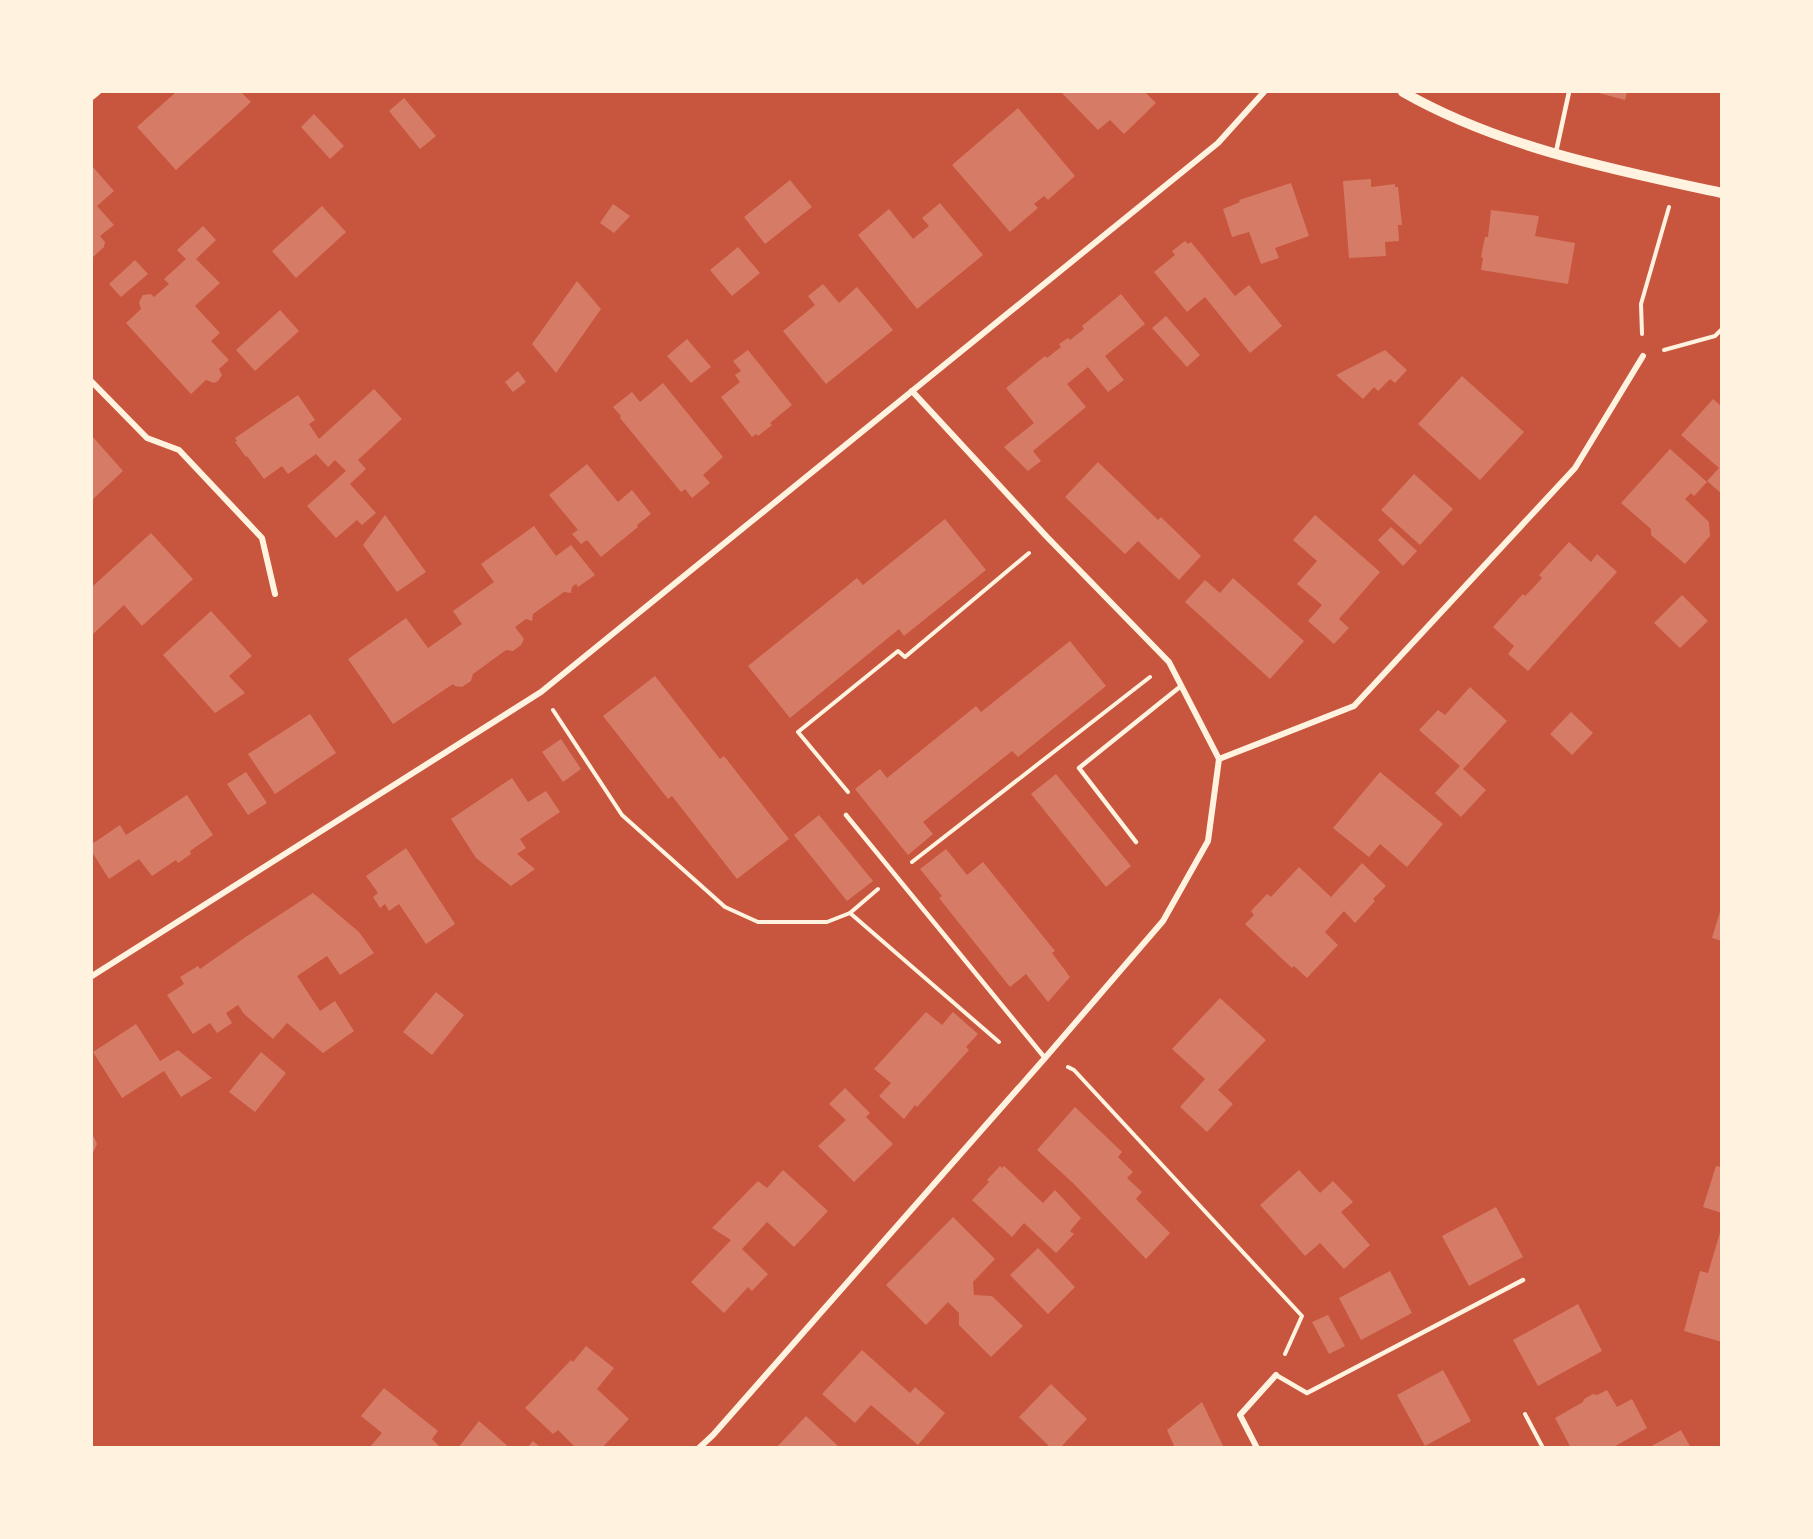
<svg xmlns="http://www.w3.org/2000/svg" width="1813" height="1539" viewBox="0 0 1813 1539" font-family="'Noto Sans',sans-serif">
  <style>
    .building { fill: #d67c66 }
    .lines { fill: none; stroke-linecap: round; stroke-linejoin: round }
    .path { stroke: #fff3e0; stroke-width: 4 }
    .service { stroke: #fff3e0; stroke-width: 4.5 }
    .minor { stroke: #fff3e0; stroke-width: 6 }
    .tertiary { stroke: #fff3e0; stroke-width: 10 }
  </style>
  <rect width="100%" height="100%" fill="#c8553d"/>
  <!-- building -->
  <g class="building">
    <polygon points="176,92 241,92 251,102 176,170 137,127"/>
    <polygon points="1061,92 1145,92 1156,103 1124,134 1110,120 1098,130"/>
    <polygon points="1595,92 1627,92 1625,100"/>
    <polygon points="404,98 436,136 420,149 389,111"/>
    <polygon points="1018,108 1075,176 1048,200 1044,196 1034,204 1038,208 1010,232 952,165"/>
    <polygon points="314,114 344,146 330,159 301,127"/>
    <polygon points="92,166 114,191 97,206 114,225 100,236 105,242 104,247 92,258"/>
    <polygon points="1371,179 1371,187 1395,184 1395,187 1398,187 1402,225 1398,225 1399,241 1385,242 1386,256 1349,258 1343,181"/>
    <polygon points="790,180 812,207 765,244 744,217"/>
    <polygon points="1291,183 1309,236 1275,248 1279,258 1261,264 1249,232 1232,237 1223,209 1240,202 1239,200"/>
    <polygon points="940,203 983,255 917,309 858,235 889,209 913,239 929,226 922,218"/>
    <polygon points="613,204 630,216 614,233 600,223"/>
    <polygon points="322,206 346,232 296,278 272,251"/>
    <polygon points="1491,210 1539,216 1535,236 1575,243 1568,284 1481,270 1483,258 1481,257 1485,237 1488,237"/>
    <polygon points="203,226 216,240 196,259 220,283 195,306 220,333 211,341 229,360 219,369 222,375 218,381 214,383 206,380 191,394 126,323 141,309 139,302 143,295 151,294 154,297 169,284 164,279 186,259 177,250"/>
    <polygon points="1185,241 1188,244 1191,242 1235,296 1249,285 1282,326 1250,353 1205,297 1187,312 1154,272 1175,255 1172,251"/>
    <polygon points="738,247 760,273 732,296 710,270"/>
    <polygon points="135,260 148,274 121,297 109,284"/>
    <polygon points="577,281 601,309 556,373 532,344"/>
    <polygon points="823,284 839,303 857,287 893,330 826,384 783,331 815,305 808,296"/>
    <polygon points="1121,294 1145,324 1105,356 1124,380 1108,392 1088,367 1067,384 1086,407 1033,451 1041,461 1028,471 1004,447 1034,423 1006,388 1045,356 1047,358 1061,347 1059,344 1068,338 1070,340 1084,329 1082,326"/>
    <polygon points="280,310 299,331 255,371 236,350"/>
    <polygon points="1166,316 1200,355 1187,367 1152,328"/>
    <polygon points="687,339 711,367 691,383 667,356"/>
    <polygon points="748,350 792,405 770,423 772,425 758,436 756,434 752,437 721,397 740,382 735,375 741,371 733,361"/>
    <polygon points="1385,350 1407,370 1395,383 1390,379 1378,391 1374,387 1363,399 1336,375"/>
    <polygon points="518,371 526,382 513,392 505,382"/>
    <polygon points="1462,376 1524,432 1480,480 1418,424"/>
    <polygon points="663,383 723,457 703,475 710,483 692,498 685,489 681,492 620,418 621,416 613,407 632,392 640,402"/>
    <polygon points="374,389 402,419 358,460 366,469 350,484 376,513 362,525 357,520 336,538 307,506 346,471 335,460 328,467 316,454 288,474 282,466 264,479 247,456 246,457 235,442 237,441 235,438 298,395 315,420 309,424 319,439"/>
    <polygon points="1713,399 1720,405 1722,403 1722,494 1707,481 1719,468 1681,435"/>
    <polygon points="92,436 123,471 92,500"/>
    <polygon points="1670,449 1707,482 1694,496 1691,493 1685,499 1709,522 1710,536 1685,564 1651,535 1651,529 1621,503"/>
    <polygon points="1098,462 1158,520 1161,517 1201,556 1179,580 1138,541 1125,554 1065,497"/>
    <polygon points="587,464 618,502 632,490 651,514 637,525 638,527 601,557 587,540 581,544 572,534 578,530 549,495"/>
    <polygon points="1414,474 1453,509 1420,545 1381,510"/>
    <polygon points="385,515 426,572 397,592 363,545"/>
    <polygon points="1315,515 1380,572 1339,619 1349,628 1334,644 1308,621 1322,605 1297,584 1317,561 1293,540"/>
    <polygon points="945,519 986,570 904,636 899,629 790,718 748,666 857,578 863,585"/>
    <polygon points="534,526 556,556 571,545 595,575 578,587 576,584 572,587 571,593 564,592 533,614 532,621 526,619 515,627 524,639 521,645 513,651 506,650 473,674 471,681 462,687 455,686 453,684 393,724 348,659 406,618 428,648 462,624 453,611 494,582 481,564"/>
    <polygon points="1391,527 1417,551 1403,566 1378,540"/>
    <polygon points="151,533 193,579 142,626 124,605 92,635 92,587"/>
    <polygon points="1569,542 1591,562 1597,554 1617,572 1528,671 1508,654 1514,646 1493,627 1523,594 1525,596 1534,587 1542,578 1539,575"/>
    <polygon points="1233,578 1304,641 1270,679 1185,602 1205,580 1220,593"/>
    <polygon points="1682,595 1708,621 1680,648 1654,623"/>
    <polygon points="211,611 252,656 229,676 245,693 215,713 163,655"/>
    <polygon points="1070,641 1106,686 1018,757 1012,751 923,822 933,834 908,855 855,789 880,769 887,778 976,706 981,712"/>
    <polygon points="655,676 720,759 724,756 789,839 737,879 672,796 668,799 603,716"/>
    <polygon points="1470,687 1507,721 1463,769 1486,790 1461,817 1435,793 1460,766 1419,730 1438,710 1445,715"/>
    <polygon points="1571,712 1593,733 1572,755 1550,734"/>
    <polygon points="310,714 336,753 275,794 248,754"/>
    <polygon points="561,739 581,769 563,782 542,752"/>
    <polygon points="246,772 267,803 248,815 227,784"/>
    <polygon points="1380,772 1443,824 1407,867 1380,844 1369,857 1333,828"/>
    <polygon points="1056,774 1131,866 1106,887 1031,794"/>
    <polygon points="512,778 528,802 546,791 560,812 520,839 526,848 517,854 535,869 511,886 476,858 451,819"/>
    <polygon points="187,795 213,835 190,851 191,854 178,863 176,860 152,876 139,859 109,879 92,852 92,844 120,825 126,835"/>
    <polygon points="819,815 873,881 847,901 794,835"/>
    <polygon points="406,848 455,924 426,944 399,904 389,911 385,904 380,908 373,897 378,893 366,876"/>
    <polygon points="946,849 967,875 983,862 1055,951 1052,953 1070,977 1048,1002 1026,974 1010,987 939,898 942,896 920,869"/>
    <polygon points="1362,863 1386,886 1373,899 1375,901 1355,923 1344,911 1325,932 1338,945 1307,978 1294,966 1292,968 1245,924 1254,915 1251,911 1267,894 1271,897 1299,867 1331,897"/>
    <polygon points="313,893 359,932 374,953 340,975 327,956 297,976 320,1011 335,1001 354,1031 323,1053 287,1023 273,1039 244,1014 238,1005 226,1013 232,1023 217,1033 210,1023 193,1034 167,995 184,984 180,977 198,966 200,969 247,936"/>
    <polygon points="1721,908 1722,908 1722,941 1712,938"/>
    <polygon points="436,992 464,1015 432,1055 403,1032"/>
    <polygon points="1220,998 1266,1040 1218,1090 1233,1104 1207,1132 1180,1107 1205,1079 1172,1049"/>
    <polygon points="926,1012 942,1025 953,1012 978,1034 966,1047 969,1050 917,1107 915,1105 904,1119 879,1096 891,1083 874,1069"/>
    <polygon points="136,1024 160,1061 178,1050 212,1078 181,1097 164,1071 122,1098 93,1052"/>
    <polygon points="261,1052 286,1073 255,1112 229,1092"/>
    <polygon points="845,1088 870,1113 866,1117 893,1144 854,1182 818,1146 846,1120 829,1104"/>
    <polygon points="1075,1107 1122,1152 1118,1157 1133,1172 1127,1178 1142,1192 1136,1199 1170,1233 1146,1259 1074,1184 1037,1150"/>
    <polygon points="92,1136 94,1137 97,1144 92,1155"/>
    <polygon points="1000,1166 1002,1168 1004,1166 1043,1203 1055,1190 1081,1218 1070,1231 1074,1234 1056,1253 1024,1223 1012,1237 972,1200 989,1182 987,1180"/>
    <polygon points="1716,1166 1722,1167 1722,1213 1703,1207"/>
    <polygon points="783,1170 828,1211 794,1247 767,1222 742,1249 768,1274 752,1291 748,1287 724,1313 691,1282 731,1240 712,1228 758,1181 767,1188"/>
    <polygon points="1299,1170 1320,1193 1333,1181 1353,1202 1341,1212 1370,1245 1344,1269 1320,1243 1305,1256 1260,1205"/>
    <polygon points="1496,1207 1523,1257 1469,1286 1442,1236"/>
    <polygon points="953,1217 995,1259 973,1282 974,1295 992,1296 1023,1326 991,1357 959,1325 959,1313 948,1302 926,1325 886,1285"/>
    <polygon points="1722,1226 1722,1342 1684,1331 1700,1271 1708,1273"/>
    <polygon points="1038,1248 1075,1287 1048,1314 1010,1275"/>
    <polygon points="1390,1271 1412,1313 1361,1340 1339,1298"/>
    <polygon points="1578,1304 1602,1351 1538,1386 1513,1340"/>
    <polygon points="1328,1315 1345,1346 1329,1354 1312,1322"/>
    <polygon points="586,1346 614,1368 597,1389 629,1419 602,1448 576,1448 558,1430 553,1434 525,1408 571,1360 573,1362"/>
    <polygon points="862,1350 910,1393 915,1387 945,1413 918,1445 871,1405 855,1423 822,1394"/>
    <polygon points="1443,1370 1471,1421 1425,1446 1397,1395"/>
    <polygon points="1051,1384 1087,1419 1060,1448 1051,1448 1019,1417"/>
    <polygon points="384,1388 438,1431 432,1439 441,1448 369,1448 382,1433 361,1416"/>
    <polygon points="1607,1390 1617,1407 1632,1399 1647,1428 1612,1448 1571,1448 1555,1418 1583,1402 1584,1399 1593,1394 1597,1395"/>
    <polygon points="1202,1402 1224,1448 1175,1448 1167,1430"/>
    <polygon points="806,1416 837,1445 835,1448 776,1448"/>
    <polygon points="479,1421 510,1448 458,1448"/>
    <polygon points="1681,1430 1691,1448 1648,1448"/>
    <polygon points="533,1441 541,1448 527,1448"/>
  </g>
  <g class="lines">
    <!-- path -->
    <g class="path">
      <polyline points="1642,334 1641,304 1669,207"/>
      <polyline points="1664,350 1715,336 1722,329"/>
      <polyline points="553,710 622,815 725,907 758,922 827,922 850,913 878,889"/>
      <polyline points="848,792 798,732 898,651 905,657 1029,553"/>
      <polyline points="912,862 1150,677"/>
      <polyline points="850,913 999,1042"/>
      <polyline points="1068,1067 1074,1070 1302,1316 1285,1354"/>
      <polyline points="1525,1414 1543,1448"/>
    </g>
    <!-- service -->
    <g class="service">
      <polyline points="1556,152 1569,92"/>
      <polyline points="846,815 1045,1058"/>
      <polyline points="1136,842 1079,768 1181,686"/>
      <polyline points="1276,1375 1307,1393 1523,1280"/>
    </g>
    <!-- minor -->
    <g class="minor">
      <polyline points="92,97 98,92"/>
      <polyline points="92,382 147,438 179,450 262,538 275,594"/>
      <polyline points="912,391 1047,537 1169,662 1219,759"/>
      <polyline points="92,976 541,692 1218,143 1264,92"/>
      <polyline points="699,1448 713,1435 1045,1058 1163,921 1208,841 1219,759 1354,706 1575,468 1643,356"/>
      <polyline points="1257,1448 1240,1415 1276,1375"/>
    </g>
    <!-- tertiary -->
    <path class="tertiary" d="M1403,92C1499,147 1614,170 1722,193"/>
  </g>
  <!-- border -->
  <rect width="1813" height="1539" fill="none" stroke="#fff3e0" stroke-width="186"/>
</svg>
